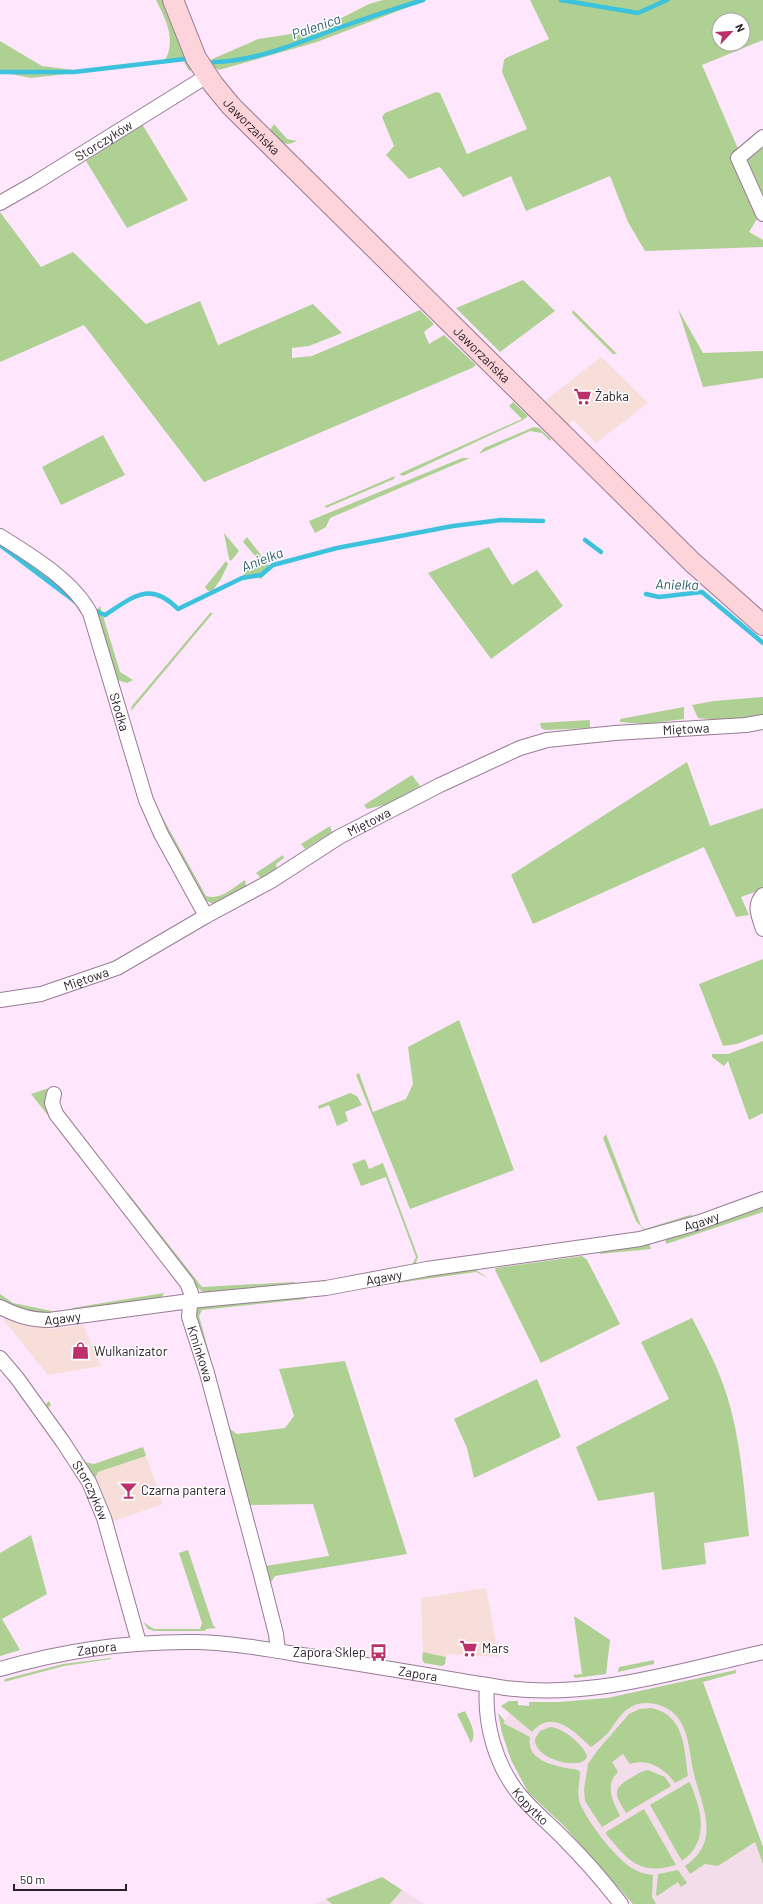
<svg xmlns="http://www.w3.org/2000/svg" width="763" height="1904" viewBox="0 0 763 1904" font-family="Barlow,sans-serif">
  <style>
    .commercial { fill: #f8ded9 }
    .industrial { fill: #f4ddea }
    .green { fill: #aed093; fill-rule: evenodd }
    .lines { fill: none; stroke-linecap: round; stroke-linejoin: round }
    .stream { stroke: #3dc2dd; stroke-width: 4.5 }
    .street-casing { stroke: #977c95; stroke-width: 16 }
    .secondary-casing { stroke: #977c95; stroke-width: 22 }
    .street { stroke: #fff; stroke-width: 14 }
    .secondary { stroke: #fcd4d9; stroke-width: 20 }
    .labels { text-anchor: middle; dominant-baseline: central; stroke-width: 3; stroke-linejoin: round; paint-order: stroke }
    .street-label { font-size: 13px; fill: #2b202a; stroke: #fff }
    .poi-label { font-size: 13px; fill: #2b202a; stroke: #fff; text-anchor: start }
    .water-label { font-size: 14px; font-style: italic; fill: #2a5f6b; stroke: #fff }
  </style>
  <rect width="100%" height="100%" fill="#fee6fc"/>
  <!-- commercial -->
  <g class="commercial">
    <polygon points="601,357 648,403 596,443 573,420 568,425 545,401"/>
    <polygon points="3,1319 51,1329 83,1325 101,1366 48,1375"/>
    <polygon points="146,1456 163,1504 111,1522 95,1478 98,1472"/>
    <polygon points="486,1588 499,1657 447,1654 446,1657 423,1652 421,1598"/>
  </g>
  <!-- industrial -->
  <g class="industrial">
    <polygon points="703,1682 763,1847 763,1904 633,1904 564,1826 503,1723 510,1714"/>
    <polygon points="382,1877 424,1904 315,1904"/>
  </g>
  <!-- green -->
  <g class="green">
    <path d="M156,0H166L192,69L189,71L182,58L165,60C177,40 165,18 156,0Z"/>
    <polygon points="383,0 427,0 317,42 219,70 214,67 210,60 258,39 318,30 369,4"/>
    <path d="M530,0H763V40L702,65L739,151L730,159L757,219L749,232L763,240V247L645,251L628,222L610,176L526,211L511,176L463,197L440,167L409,179L386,155L394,146L382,117L385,113L436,92L440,93L467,154L527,129L502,72L504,60L506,58L549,39ZM719,20H743V44H719Z"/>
    <polygon points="0,41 42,66 74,70 111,66 111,69 31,78 0,72"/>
    <polygon points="142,124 188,200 127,228 86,161"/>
    <path d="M274,124L287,139L297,141C281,148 280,141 270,130Z"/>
    <polygon points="763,146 763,204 746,160"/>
    <polygon points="0,212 41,267 73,252 146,324 200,301 218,345 313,304 342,333 309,346 292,348 292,358 312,356 420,310 434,324 424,332 429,344 444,335 476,365 472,368 204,482 84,325 0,362"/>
    <polygon points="523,280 555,311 500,352 456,308"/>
    <polygon points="678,309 703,353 763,351 763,378 703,387"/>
    <polygon points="573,310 617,354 613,354 572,313"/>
    <polygon points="513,402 528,416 523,420 403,476 399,474 522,419 509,406"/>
    <polygon points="534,427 539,428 551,439 550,441 542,433 530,431 479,454 484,448"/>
    <polygon points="103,435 125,475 61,505 42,467"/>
    <polygon points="462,458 470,458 330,518 326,527 315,533 309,521"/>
    <polygon points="395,476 394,479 326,508 325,506"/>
    <polygon points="224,533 239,551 231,561 229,559"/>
    <polygon points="247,537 271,568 261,579 256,576 239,580 256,560 256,557 243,542"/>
    <polygon points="8,546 56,580 69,595 67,597 5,548"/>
    <polygon points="489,547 512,585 537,570 563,606 491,659 428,573"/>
    <polygon points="226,561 228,564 221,579 213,590 208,591 205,587"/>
    <polygon points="100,606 120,672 133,680 127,683 117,680 96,611"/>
    <polygon points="210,613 213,613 131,711 132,706"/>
    <polygon points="763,697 763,717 729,721 698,718 692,705 714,701"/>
    <polygon points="684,707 684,719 645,724 620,722 620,719"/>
    <polygon points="590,720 590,728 545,730 541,728 540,723"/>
    <polygon points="687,762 710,826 763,808 763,889 741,897 749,915 736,917 704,847 533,924 511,875"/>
    <polygon points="412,775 420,786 389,804 367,809 364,805"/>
    <path d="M160,813L206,896C220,901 234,887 245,880L247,890L215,905L203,899L157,816Z"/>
    <polygon points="330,826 332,832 305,849 301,844"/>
    <polygon points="283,855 284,858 276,864 277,870 263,880 256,873"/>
    <polygon points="763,959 763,1034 737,1044 723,1046 699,984"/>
    <polygon points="459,1020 514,1170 410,1209 356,1075 359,1073 373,1112 406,1099 413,1084 408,1047"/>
    <polygon points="763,1041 763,1113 749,1120 728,1061 724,1066 712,1057 712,1054 728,1054"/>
    <polygon points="49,1088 51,1090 53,1116 50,1118 31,1094"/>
    <polygon points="350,1093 357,1096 362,1105 345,1112 348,1121 337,1126 329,1105 319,1109 318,1106"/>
    <polygon points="606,1134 641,1226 645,1229 693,1214 685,1221 645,1231 636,1221 603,1138"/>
    <polygon points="365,1159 369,1169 383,1163 418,1257 415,1265 354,1279 353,1275 412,1265 416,1257 386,1177 361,1186 352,1164"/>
    <polygon points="128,1193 202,1287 295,1282 294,1286 211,1293 203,1292 198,1288 126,1197"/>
    <polygon points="763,1205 763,1212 666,1244 665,1239"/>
    <polygon points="649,1243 651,1249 599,1254 602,1251"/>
    <polygon points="582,1256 587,1260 620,1324 541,1363 495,1270 496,1268"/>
    <polygon points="473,1268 488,1278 476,1272 390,1284 391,1282"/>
    <polygon points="164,1293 161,1299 78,1313 72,1308"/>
    <polygon points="0,1294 13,1303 52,1311 51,1315 23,1311 0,1300"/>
    <polygon points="305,1295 306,1299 202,1310 199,1316 230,1429 237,1434 285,1428 294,1416 279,1369 345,1361 407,1554 275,1576 270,1584 265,1566 329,1556 313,1504 249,1505 195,1317 197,1307"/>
    <path d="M692,1318C705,1343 719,1369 727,1396C741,1441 744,1489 749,1536L704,1543L706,1564L662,1570L654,1492L598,1501L576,1447L669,1399L641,1342Z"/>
    <polygon points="537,1379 561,1437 474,1478 467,1448 454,1419"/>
    <polygon points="49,1401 51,1405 48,1408 85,1462 94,1464 143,1447 146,1456 98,1472 95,1478 45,1405"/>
    <polygon points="31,1535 47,1594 2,1619 20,1650 0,1656 0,1553"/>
    <polygon points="188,1550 213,1625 216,1628 206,1629 205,1631 154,1631 148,1629 143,1622 154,1629 200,1629 202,1623 179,1553"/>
    <polygon points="574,1616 610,1640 606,1674 575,1678 573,1675 582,1674"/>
    <polygon points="423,1652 446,1657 445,1664 442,1666 424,1663 422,1659"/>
    <polygon points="111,1658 111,1659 64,1666 4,1682 5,1679 63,1664"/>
    <polygon points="654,1660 654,1664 618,1672 619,1667"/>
    <path d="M736,1670V1673L703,1682L763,1847V1864L755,1842L718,1866L705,1864L690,1874L685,1866C722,1841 702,1807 694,1774C688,1749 690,1717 662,1706C655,1703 646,1702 638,1704C623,1708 616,1722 608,1733C603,1738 597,1743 591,1747C574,1732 553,1708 532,1732L501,1706L509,1701H518V1705L529,1706V1702H559L607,1698Z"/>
    <path d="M651,1708C685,1715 684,1748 688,1776L675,1783C665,1769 648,1758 630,1764L623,1754L612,1762L618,1772C604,1786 613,1801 620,1816L602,1827L585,1801L584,1789L588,1764L597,1751L629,1714L640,1709Z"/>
    <path d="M465,1711C469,1720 478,1734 471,1743L457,1714Z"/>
    <path d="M498,1713L505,1721L503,1723L530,1737C525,1763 560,1767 578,1770L580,1772C580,1781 577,1791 579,1800C584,1818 616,1859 632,1868C638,1872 645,1874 653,1875L652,1897L656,1904H633L564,1826L528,1792L511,1760L502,1733Z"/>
    <path d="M550,1727C561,1727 585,1745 587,1757L585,1760C573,1769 534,1758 535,1739L540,1731Z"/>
    <path d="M648,1770L665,1777L671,1786L626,1813C615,1795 611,1789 631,1778C636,1775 641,1771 648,1770Z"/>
    <path d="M689,1782C693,1787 694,1794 696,1799C704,1822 704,1846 682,1861L650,1805Z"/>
    <path d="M644,1809L676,1865C639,1876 628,1860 606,1834V1832Z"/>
    <polygon points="678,1870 687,1883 681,1887 678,1882 657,1896 656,1894 658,1874"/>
    <polygon points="382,1877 402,1890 390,1904 332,1904 326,1899"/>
  </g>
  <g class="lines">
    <!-- stream -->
    <g class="stream">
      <polyline points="561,0 638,13 667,0"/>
      <path d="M214,62C260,61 304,40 347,25C372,16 397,8 423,0"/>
      <polyline points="0,72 74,72 185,59"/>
      <polyline points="585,540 601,552"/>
      <polyline points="0,545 77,603"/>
      <polyline points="646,594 659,597 702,592 763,643"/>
      <path d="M93,610L105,615C133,597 150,580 178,609L242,578L261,575L273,565L337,548L453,526L501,520L543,521"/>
    </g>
    <defs>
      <g id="street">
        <polyline points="763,137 738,158 763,214"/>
        <path id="s1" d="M0,203L35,183L207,76"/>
        <path id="s2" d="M0,536C30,555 73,580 90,613L146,800L161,834L206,916"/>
        <path d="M763,895C753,906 759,916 763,929"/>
        <path id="s3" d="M0,1000L41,994L117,968L206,916L271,881L339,837L440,785L520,748L547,740L615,733L746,725L763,722"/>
        <path id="s4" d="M54,1094L52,1103L56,1114L187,1283L191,1293L189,1317L207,1373L261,1575L276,1634L278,1651"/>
        <path id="s5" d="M0,1307C16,1315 30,1320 49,1320L190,1301L326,1288L427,1269L640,1239L700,1222L763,1199"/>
        <path id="s6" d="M0,1358L17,1378L63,1442L89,1482L104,1518L139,1643"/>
        <path id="s7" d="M0,1669C65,1650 129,1641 197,1642C232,1643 267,1649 302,1655C370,1665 437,1677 505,1688C592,1699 678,1671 763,1652"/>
        <path id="s8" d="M487,1685C484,1723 495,1764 519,1794C533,1811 551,1825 567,1842C586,1861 604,1882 621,1904"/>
      </g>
      <g id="secondary">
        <path id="s9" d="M173,0L196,58L213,84L231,106L692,562L763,625"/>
      </g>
    </defs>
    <!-- street casing -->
    <use href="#street" class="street-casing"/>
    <!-- secondary casing -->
    <use href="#secondary" class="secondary-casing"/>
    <!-- street -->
    <use href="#street" class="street"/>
    <!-- secondary -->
    <use href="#secondary" class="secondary"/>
  </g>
  <!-- icons -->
  <defs>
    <symbol id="supermarket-bare" viewBox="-9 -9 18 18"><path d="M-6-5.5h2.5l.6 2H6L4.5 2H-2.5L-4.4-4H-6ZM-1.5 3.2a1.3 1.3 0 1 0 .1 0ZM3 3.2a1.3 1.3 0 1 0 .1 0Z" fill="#bb316b" stroke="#fff" stroke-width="2.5" paint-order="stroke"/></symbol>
    <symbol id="shop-bare" viewBox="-9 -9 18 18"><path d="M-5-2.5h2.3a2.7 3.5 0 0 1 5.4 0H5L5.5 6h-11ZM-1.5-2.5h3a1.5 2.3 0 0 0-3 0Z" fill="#bb316b" stroke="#fff" stroke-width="2.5" paint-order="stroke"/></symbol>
    <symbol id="bar-bare" viewBox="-9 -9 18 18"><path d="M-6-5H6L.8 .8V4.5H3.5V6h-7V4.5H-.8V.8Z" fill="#bb316b" stroke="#fff" stroke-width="2.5" paint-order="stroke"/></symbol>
    <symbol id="bus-bare" viewBox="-9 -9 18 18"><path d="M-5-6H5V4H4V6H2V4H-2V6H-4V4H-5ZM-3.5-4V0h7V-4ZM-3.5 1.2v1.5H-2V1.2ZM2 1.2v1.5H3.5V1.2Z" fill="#bb316b" stroke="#fff" stroke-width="2.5" paint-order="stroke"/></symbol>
  </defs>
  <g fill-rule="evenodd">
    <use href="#supermarket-bare" x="570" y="384" width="25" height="25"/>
    <use href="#shop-bare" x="68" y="1338" width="25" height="25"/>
    <use href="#bar-bare" x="116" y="1478" width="25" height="25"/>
    <use href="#supermarket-bare" x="456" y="1636" width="25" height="25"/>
    <use href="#bus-bare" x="366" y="1640" width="25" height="25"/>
  </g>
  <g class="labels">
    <!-- street labels -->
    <g class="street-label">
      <text stroke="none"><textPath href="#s9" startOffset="151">Jaworzańska</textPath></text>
      <text stroke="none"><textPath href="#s1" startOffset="121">Storczyków</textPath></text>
      <text stroke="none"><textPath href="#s9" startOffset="475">Jaworzańska</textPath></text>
      <text stroke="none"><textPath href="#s2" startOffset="223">Słodka</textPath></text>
      <text stroke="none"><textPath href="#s3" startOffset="749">Miętowa</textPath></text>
      <text stroke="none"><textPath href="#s3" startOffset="413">Miętowa</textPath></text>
      <text stroke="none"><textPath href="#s3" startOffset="89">Miętowa</textPath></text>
      <text stroke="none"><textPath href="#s5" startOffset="712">Agawy</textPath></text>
      <text stroke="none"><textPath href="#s5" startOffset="389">Agawy</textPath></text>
      <text stroke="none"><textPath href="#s5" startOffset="65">Agawy</textPath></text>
      <text stroke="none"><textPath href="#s4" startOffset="308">Kminkowa</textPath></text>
      <text stroke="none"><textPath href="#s6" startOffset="161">Storczyków</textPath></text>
      <text stroke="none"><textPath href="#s7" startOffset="99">Zapora</textPath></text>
      <text stroke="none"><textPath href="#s7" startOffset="423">Zapora</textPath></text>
      <text stroke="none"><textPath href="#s8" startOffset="133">Kopytko</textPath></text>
    </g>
    <!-- poi labels -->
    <g class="poi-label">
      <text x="595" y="396">Żabka</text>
      <text x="94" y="1351">Wulkanizator</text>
      <text x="141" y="1490">Czarna pantera</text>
      <text x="482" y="1648">Mars</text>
      <text x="366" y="1652" text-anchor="end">Zapora Sklep</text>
    </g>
    <!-- water labels -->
    <g class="water-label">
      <text transform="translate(316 26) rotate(-19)">Palenica</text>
      <text transform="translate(262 559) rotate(-21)">Anielka</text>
      <text transform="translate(677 584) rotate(1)">Anielka</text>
    </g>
  </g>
  <!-- north arrow -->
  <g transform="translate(731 32) rotate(65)"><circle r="19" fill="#ffffff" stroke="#aaa6aa"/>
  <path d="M0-3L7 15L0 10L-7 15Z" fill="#bb316b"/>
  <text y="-6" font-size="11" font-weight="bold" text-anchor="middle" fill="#2b202a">N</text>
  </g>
  <!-- scale -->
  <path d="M14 1884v6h112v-6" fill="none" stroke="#2b202a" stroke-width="2"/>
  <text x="20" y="1884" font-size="12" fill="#2b202a" stroke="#ffffff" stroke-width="3" paint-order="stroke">50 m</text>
</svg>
